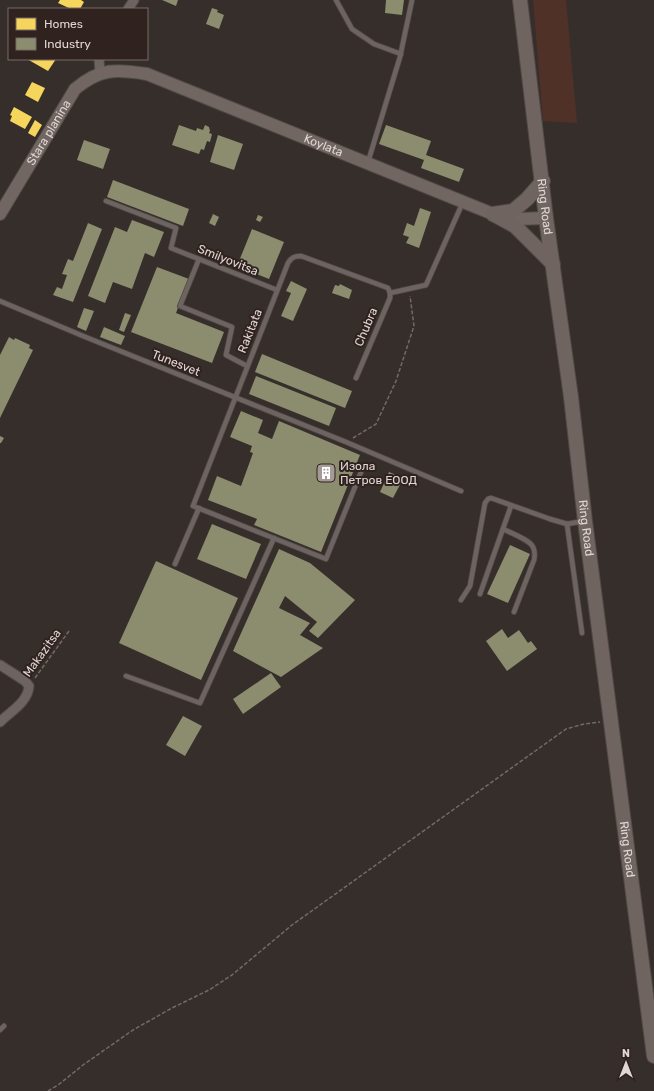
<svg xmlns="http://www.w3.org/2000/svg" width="654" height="1091" viewBox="0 0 654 1091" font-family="Rubik,sans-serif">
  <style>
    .green { fill: #503128 }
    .homes { fill: #f6d55c }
    .industry { fill: #8c8c6e }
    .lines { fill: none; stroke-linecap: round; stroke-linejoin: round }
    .lane-casing { stroke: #504a47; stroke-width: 6 }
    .street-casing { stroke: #504a47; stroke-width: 11 }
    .secondary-casing { stroke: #504a47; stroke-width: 14 }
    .primary-casing { stroke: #504a47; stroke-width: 16 }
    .path { stroke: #726a67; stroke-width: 1.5; stroke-dasharray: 4 2; stroke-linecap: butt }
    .lane { stroke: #6d6461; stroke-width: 4.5 }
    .street { stroke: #6d6461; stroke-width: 9 }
    .secondary { stroke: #726662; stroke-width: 12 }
    .primary { stroke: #706461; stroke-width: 14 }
    .labels { text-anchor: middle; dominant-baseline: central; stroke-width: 4; stroke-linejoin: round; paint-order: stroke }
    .street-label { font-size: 12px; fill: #e0d6d3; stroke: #30221e }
    .poi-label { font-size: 12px; fill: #e0d6d3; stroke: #30221e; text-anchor: start }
  </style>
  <rect width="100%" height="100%" fill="#362e2b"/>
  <!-- green -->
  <polygon class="green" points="533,0 566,0 577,123 543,121"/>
  <!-- homes -->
  <g class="homes">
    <polygon points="60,0 81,0 84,2 80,9 71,9 58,3"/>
    <polygon points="27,59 56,59 48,71"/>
    <polygon points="32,82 45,88 38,102 25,95"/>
    <polygon points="14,107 32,117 25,129 10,121 12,116 10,115"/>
    <polygon points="35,120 42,125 35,137 28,133"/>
  </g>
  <!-- industry -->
  <g class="industry">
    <polygon points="162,0 178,0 176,6"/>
    <polygon points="386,0 404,0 402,15 385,13"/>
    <polygon points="212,8 218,10 217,12 224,15 219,29 206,24"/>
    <polygon points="179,125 196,131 197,128 203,130 205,125 209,127 210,131 209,133 212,134 210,142 207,141 204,150 201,149 199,154 172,145"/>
    <polygon points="386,125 431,141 426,155 464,169 459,182 421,168 424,160 379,144"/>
    <polygon points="218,135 243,144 234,170 210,162"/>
    <polygon points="84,140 110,149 103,169 77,160"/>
    <polygon points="113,180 189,209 183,226 107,197"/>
    <polygon points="420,208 431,212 419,248 406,243 409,237 403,235 407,223 414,226"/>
    <polygon points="213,214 219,217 215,226 209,223"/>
    <polygon points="258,215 263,217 260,222 256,220"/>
    <polygon points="132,220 164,232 154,257 145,253 132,289 113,282 105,303 88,296 115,227 127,232"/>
    <polygon points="88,223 102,229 73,302 53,295 57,287 62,289 67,275 62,274 68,259 73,261"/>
    <polygon points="252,229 284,242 269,279 237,266"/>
    <polygon points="157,267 189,279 176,313 224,332 212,363 131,332"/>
    <polygon points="291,281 307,289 293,321 281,316 291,293 286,291"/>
    <polygon points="340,284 352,290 349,299 332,293 335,285 339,286"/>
    <polygon points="84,308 94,311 86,331 77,327"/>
    <polygon points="125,313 131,315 124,332 119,330"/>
    <polygon points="104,327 125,336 121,345 100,337"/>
    <polygon points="9,337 14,340 15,338 30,345 29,348 33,350 0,418 0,355"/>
    <polygon points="262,354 352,391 345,408 255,372"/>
    <polygon points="256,376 336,408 329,426 249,394"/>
    <polygon points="241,411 263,420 258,433 272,439 279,421 360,455 321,552 254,525 257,519 208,500 217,476 241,486 253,453 250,452 252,446 230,437"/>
    <polygon points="0,436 4,438 1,443 0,443"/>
    <polygon points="389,472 401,477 402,481 393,498 380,492"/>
    <polygon points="212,524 261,544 246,579 197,559"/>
    <polygon points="510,545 530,554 508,603 487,594"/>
    <polygon points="279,549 310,563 355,600 318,638 309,631 317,622 285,596 279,608 310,623 300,635 323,648 281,677 233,651"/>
    <polygon points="156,561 238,598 201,680 119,643"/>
    <polygon points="502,629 508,638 519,630 528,643 531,641 537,649 507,671 486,641"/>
    <polygon points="271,673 281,687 243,714 233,699"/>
    <polygon points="183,716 202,726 185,756 166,745"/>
  </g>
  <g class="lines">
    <defs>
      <g id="lane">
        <polyline points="336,0 352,29 374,44 401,54"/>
        <polyline points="368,162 400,57 412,0"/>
        <polyline points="106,201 176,228 171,248 277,290"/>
        <polyline points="199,259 180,306 232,327 226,355 247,366"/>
        <polyline points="390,293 426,285 463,202"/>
        <polyline points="0,301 83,336 346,442 461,491"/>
        <path d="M356,378L390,298V293L388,288L301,256C294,256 291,258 288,263L193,506L326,559L361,472"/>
        <polyline points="567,524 582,633"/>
        <path d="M503,529C511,533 530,540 533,547C535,551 535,555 534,560L514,612"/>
        <polyline points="175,564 199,508"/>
        <polyline points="480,594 511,506"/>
        <polyline points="461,600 470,586 485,503 488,499 491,498 550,519 567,524 584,521"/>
        <polyline points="126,676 200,703 274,538"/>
        <polyline points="0,1030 4,1026"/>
      </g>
      <g id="street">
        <polyline points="128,9 134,0"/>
        <polyline points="99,59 100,73"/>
        <path d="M0,665L25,681L29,686C28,702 11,711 0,722"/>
      </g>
      <g id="secondary">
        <path id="s1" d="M0,214L75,89C100,68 116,69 147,74L493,214L517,219L546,218"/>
      </g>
      <g id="primary">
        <path id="s2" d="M520,0L546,218L571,397L585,521L654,1056"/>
        <polyline points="493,214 515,226 553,264"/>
        <polyline points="493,214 513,211 527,199 543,181"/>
      </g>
    </defs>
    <!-- lane casing -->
    <use href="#lane" class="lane-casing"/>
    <!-- street casing -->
    <use href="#street" class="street-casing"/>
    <!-- secondary casing -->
    <use href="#secondary" class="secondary-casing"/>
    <!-- primary casing -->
    <use href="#primary" class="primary-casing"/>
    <!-- path -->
    <g class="path">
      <polyline points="353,438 376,424 396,381 414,326 410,296"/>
      <polyline points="35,678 69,631"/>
      <polyline points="48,1091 58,1085 83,1065 133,1030 172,1008 209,990 232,975 292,925 566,729 584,724 600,722"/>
    </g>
    <!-- lane -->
    <use href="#lane" class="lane"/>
    <!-- street -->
    <use href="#street" class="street"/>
    <!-- secondary -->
    <use href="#secondary" class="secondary"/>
    <!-- primary -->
    <use href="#primary" class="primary"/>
  </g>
  <!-- icons -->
  <defs>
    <symbol id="building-square" viewBox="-11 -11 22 22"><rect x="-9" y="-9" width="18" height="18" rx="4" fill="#a49b98" stroke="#30221e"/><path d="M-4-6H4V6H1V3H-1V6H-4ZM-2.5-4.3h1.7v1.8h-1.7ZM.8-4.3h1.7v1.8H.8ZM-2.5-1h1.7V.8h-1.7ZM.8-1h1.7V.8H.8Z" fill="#fff"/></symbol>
  </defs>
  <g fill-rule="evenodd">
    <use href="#building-square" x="315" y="462" width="22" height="22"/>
  </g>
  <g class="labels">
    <!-- street labels -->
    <g class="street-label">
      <text stroke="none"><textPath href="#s1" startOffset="95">Stara planina</textPath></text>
      <text stroke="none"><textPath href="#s1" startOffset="413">Koylata</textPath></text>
      <text stroke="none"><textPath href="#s2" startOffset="208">Ring Road</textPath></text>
      <text transform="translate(228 260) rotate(22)">Smilyovitsa</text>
      <text transform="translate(366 327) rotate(-67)">Chubra</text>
      <text transform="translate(250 331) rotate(-68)">Rakitata</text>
      <text transform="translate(176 363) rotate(22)">Tunesvet</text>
      <text stroke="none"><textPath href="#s2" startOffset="532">Ring Road</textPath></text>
      <text transform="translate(42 653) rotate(-54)">Makazitsa</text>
      <text stroke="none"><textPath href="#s2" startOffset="856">Ring Road</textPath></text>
    </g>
    <!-- poi labels -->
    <g class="poi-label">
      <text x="340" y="466">Изола<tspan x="340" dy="14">Петров ЕООД</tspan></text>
    </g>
  </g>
  <!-- legend -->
  <rect x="8" y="8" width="140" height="52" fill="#30221e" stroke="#766a66"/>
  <rect x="16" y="18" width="20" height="12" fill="#f6d55c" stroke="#766a66"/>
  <text x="44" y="28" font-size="12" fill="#e0d6d3">Homes</text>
  <rect x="16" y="38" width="20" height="12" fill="#8c8c6e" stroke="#766a66"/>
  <text x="44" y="48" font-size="12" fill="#e0d6d3">Industry</text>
  <!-- north arrow -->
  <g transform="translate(626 1063)" stroke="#30221e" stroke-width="3" paint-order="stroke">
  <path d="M0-3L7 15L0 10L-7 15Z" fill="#e0d6d3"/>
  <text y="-6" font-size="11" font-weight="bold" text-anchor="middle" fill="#e0d6d3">N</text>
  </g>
</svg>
